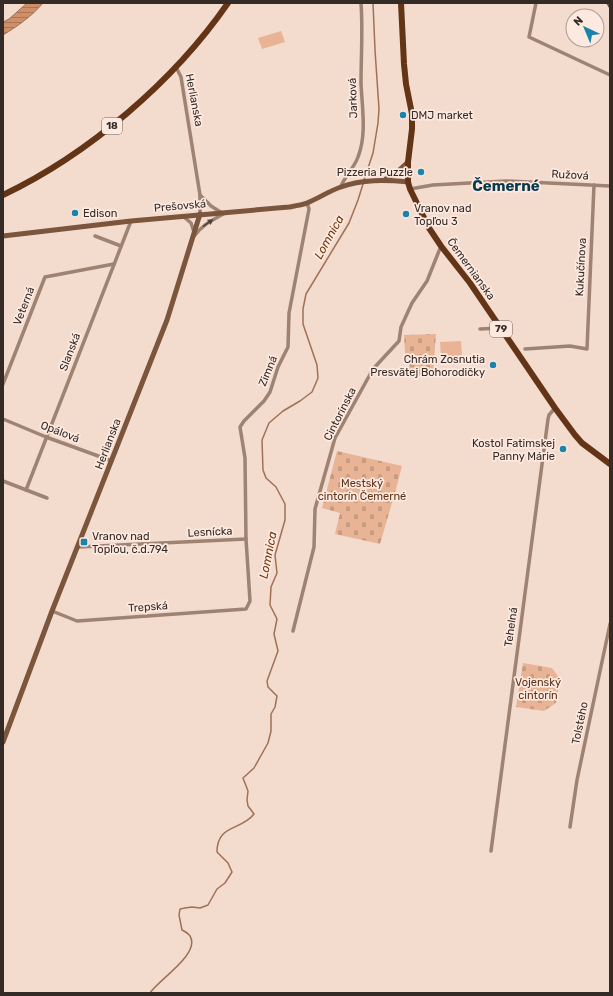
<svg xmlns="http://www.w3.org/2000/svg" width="613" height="996" viewBox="0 0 613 996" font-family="Rubik,sans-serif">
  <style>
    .green { fill: #e9b496 }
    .cemetery { fill: url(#cemetery-stones) }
    .water { fill: url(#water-rules); stroke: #a07155 }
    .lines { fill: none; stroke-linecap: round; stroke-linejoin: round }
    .stream { stroke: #a07155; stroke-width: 1.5 }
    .street { stroke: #9e8272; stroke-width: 3.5 }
    .secondary { stroke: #7c553d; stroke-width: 5 }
    .primary { stroke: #633416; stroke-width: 6 }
    .rail { stroke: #524640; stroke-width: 1.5; stroke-dasharray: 6 3; stroke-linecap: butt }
    .oneway { fill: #4e4139 }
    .poi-dot { fill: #1983ab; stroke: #fde9df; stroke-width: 1.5 }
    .labels { text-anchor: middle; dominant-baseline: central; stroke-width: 3.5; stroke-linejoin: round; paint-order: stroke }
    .shield { fill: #fde9df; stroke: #70645e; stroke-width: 1 }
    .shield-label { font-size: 10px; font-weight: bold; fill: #342b26 }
    .street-label { font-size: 11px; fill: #342b26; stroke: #fde9df }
    .poi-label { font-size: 11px; fill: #342b26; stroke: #fde9df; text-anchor: start }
    .park-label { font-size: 11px; fill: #5d3216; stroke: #fde9df }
    .water-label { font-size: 12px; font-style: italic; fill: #72370b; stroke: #fde9df }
    .district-label { font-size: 15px; font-weight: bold; fill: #07384c; stroke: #fde9df }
  </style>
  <defs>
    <pattern id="cemetery-stones" width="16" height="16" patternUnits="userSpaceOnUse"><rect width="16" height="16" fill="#e9b496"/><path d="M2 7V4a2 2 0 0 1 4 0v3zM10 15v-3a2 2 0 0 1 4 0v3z" fill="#c89b81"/></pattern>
    <pattern id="water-rules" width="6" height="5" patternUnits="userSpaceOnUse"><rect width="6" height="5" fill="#ce8f69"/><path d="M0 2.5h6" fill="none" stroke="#a87556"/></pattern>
  </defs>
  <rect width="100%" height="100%" fill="#f3dbce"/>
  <!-- green -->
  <g class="green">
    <polygon points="281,31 285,42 262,49 258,38"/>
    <polygon points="461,341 462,356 441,357 440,342"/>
  </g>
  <!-- cemetery -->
  <g class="cemetery">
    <polygon points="436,334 433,375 411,376 408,360 405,353 404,335"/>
    <polygon points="337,451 402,466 396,489 380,544 335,534 340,513 322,508"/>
    <polygon points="523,663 552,668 560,679 556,703 544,711 516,707"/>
  </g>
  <!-- water -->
  <path class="water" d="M27,3H43C32,16 18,26 3,35V22L9,19Z"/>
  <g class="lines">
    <!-- stream -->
    <g class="stream">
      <polyline points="364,180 373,153 378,123 379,109 375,50 373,3"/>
      <path d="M150,993C158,980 201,954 190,936C188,933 184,931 182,930L179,915L180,909L185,908L192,907L200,908L208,905L217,889L225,883L232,872L228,863L217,852C217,824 241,831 254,814L248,806L247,800L248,791L243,778L254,768L268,743L271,731V714L275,707L277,696L268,687L267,681L278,651L274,634L277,619L270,605L271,587L277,573L275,555L285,520V504L276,487L266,478L263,470L262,440L269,423L283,411L300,401L312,392L318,378L317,365L303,324V309L306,294L349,223L358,200L363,184"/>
    </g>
    <!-- street -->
    <g class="street">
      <polyline points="536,3 529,37 610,75"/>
      <polyline points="176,67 181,77 200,195 200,214"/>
      <path d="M341,186C346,175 354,168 358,157C367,134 362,108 361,83C361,57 363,30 361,3"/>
      <polyline points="410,189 433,185 506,181 610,186"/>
      <polyline points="200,195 211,206 222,213"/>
      <polyline points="184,217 191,223 194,232"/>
      <polyline points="95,236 121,246"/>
      <path d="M194,236C205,223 211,221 225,213"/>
      <polyline points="480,329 501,328"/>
      <polyline points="525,349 570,346 587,349 594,185"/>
      <polyline points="3,384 45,277 114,264"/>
      <polyline points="3,419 46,437 112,461"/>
      <polyline points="3,481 47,498"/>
      <polyline points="26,490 131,221"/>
      <polyline points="78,547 246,539"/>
      <polyline points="52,611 77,621 246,609 250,601 246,539 245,458 240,427 244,421 264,401 270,392 278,367 288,347 289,313 309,209 307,203"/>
      <polyline points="293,631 314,547 315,509 335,438 373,369 399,341 401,327 412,303 427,281 441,246"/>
      <polyline points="570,827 577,780 610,624"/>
      <polyline points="491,851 548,419 549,415 555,408"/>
    </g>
    <!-- secondary -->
    <g class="secondary">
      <polyline points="386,179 395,174 408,162"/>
      <path d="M3,236L131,221L289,207C295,206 302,205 307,203C319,198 329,191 341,187C362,179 386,180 408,182"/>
      <polyline points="3,742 52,611 167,320 200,214"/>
    </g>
    <!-- primary -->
    <g class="primary">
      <polyline points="401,3 404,64 406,84 412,114 412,129 408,162 408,182 410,189 429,228 441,246 470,283 555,408 575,435 582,443 610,464"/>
      <path d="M3,195C89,154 174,81 228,3"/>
    </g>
    <!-- rail -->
    <polyline class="rail" points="607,3 610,8"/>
  </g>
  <!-- one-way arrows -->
  <defs><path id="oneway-solid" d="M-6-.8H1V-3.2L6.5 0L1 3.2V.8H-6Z"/></defs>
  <use class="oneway" href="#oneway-solid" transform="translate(208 223) rotate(-35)"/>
  <!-- markers -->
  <g class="poi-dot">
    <circle cx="403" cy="115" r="4"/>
    <circle cx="421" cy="172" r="4"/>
    <circle cx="75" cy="213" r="4"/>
    <circle cx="406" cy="214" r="4"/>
    <circle cx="493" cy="365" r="4"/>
    <circle cx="563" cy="449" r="4"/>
    <rect x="80" y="538" width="8" height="8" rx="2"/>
  </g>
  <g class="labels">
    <!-- shield labels -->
    <g class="shield">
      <rect x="102" y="118" width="20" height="16" rx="3"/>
      <rect x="490" y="321" width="22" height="16" rx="3"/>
    </g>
    <g class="shield-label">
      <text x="112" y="126">18</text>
      <text x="501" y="329">79</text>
    </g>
    <!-- street labels -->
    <g class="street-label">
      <text transform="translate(353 98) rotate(-92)">Jarková</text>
      <text transform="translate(194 100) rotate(79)">Herlianska</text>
      <text transform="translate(570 175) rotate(3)">Ružová</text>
      <text transform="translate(180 206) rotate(-5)">Prešovská</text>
      <text transform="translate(581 267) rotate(-87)">Kukučínova</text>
      <text transform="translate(471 269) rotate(54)">Čemernianska</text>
      <text transform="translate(24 306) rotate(-69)">Veterná</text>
      <text transform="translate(70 352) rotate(-69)">Slanská</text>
      <text transform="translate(268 371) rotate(-68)">Zimná</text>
      <text transform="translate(340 414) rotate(-63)">Cintorínska</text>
      <text transform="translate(60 432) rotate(21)">Opálová</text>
      <text transform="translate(108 444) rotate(-69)">Herlianska</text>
      <text transform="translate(210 532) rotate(-3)">Lesnícka</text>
      <text transform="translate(148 607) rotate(-4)">Trepská</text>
      <text transform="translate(511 627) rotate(-82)">Tehelná</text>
      <text transform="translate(580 723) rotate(-78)">Tolstého</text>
    </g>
    <!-- poi labels -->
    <g class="poi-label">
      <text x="411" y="115">DMJ market</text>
      <text x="413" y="172" text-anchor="end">Pizzeria Puzzle</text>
      <text x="414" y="208">Vranov nad<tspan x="414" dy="13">Topľou 3</tspan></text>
      <text x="83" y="213">Edison</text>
      <text x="485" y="359" text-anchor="end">Chrám Zosnutia<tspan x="485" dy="13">Presvätej Bohorodičky</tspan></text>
      <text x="555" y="443" text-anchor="end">Kostol Fatimskej<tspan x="555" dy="13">Panny Márie</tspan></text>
      <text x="92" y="536">Vranov nad<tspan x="92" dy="13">Topľou, č.d.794</tspan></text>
    </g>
    <!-- park labels -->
    <g class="park-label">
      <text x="362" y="483">Mestský<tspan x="362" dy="13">cintorín Čemerné</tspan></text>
      <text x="538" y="682">Vojenský<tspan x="538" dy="13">cintorín</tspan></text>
    </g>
    <!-- water labels -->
    <g class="water-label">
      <text transform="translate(329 237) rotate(-61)">Lomnica</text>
      <text transform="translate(268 555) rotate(-79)">Lomnica</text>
    </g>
    <!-- district labels -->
    <g class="district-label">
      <text x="506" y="186">Čemerné</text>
    </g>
  </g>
  <!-- border -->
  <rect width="613" height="996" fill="none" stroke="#342b26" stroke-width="8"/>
  <!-- north arrow -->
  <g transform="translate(585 28) rotate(316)"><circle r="19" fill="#fde9df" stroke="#ad9d95"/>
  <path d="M0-3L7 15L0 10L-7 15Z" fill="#1983ab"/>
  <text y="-6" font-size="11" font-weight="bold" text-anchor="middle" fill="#342b26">N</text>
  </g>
</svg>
